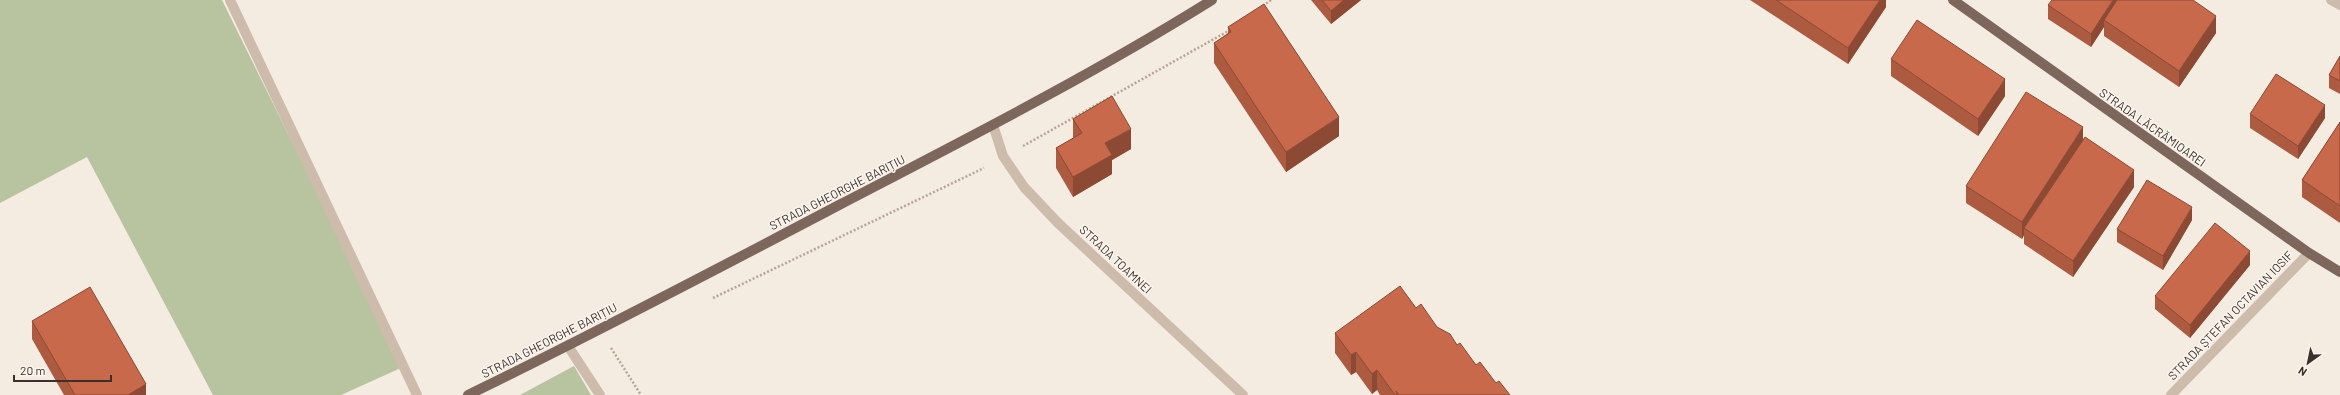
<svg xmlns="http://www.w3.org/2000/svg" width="2340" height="395" viewBox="0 0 2340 395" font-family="Barlow,sans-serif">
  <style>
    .green { fill: #b8c4a0 }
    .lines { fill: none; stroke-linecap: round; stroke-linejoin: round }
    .path { stroke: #b9a596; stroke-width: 2.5; stroke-dasharray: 2 2; stroke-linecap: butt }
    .minor { stroke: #cdbbac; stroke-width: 10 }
    .major { stroke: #7d675c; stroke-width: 10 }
    .wall { fill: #ac5a40 }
    .shaded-wall { fill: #8c4a34 }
    .building { fill: #c8694b; stroke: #8c4a34 }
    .labels { text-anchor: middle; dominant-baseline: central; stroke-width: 3; stroke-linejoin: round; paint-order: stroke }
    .street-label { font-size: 12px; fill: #3b302b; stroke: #fbf5ee }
  </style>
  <rect width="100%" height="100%" fill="#f4ebe1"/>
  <!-- green -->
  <g class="green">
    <polygon points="0,0 222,0 403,367 341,395 213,395 87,157 0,203"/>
    <polygon points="574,366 591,395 520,395"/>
  </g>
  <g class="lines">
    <!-- path -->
    <g class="path">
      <polyline points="1263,6 1271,0"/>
      <polyline points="1023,146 1230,30"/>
      <polyline points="713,298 984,168"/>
      <polyline points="611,348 641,395"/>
    </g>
    <!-- minor -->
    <g class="minor">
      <polyline points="230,0 417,395"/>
      <polyline points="2331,0 2340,5"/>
      <polyline points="993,125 1003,156 1024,187 1058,223 1243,395"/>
      <polyline points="568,346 600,395"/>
      <polyline points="2171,395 2309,253"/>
    </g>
    <!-- major -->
    <g class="major">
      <polyline points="1953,0 2309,253 2340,272"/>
      <path d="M468,395C594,334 717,269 841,204C966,139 1092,75 1212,0"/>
    </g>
  </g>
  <!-- wall -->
  <g class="wall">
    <polygon points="1311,0 1361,0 1331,24"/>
    <polygon points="1750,0 1886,0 1886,7 1848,64"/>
    <polygon points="2048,5 2216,33 2179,87 2104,36 2104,27 2091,47 2048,19"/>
    <polygon points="1228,27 1339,136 1286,172 1214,63 1214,43 1228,33"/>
    <polygon points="2340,56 2340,94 2329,88 2329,75"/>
    <polygon points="1891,59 2005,96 1978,136 1891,76"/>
    <polygon points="2250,114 2325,118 2298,159 2250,128"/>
    <polygon points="1073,119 1131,149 1112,160 1112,174 1073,197 1056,168 1056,148 1073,138"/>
    <polygon points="2340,122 2340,223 2302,197 2302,180"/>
    <polygon points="2083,141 2134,187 2073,277 2024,244 2024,235 2022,239 1966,203 1966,186"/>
    <polygon points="2192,220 2163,270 2117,242 2117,229"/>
    <polygon points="2250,265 2190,338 2155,309 2155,296"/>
    <polygon points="1416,308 1457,345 1476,365 1496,383 1510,395 1380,395 1377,390 1372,394 1356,372 1351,375 1335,353 1335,333"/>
    <polygon points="32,321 146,395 64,395 32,339"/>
  </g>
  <!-- shaded-wall -->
  <g class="shaded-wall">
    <polygon points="1344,0 1361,0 1331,24 1331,11"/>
    <polygon points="1880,0 1886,0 1886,7 1848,64 1848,48"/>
    <polygon points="2113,0 2122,0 2104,20 2104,27 2091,47 2091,34"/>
    <polygon points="2216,16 2216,33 2179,87 2179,71"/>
    <polygon points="2005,79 2005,96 1978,136 1978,119"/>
    <polygon points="2325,105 2325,118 2298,159 2298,146"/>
    <polygon points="1339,117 1339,136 1286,172 1286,152"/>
    <polygon points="2083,127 2083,144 2024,228 2024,235 2022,239 2022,222"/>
    <polygon points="1131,129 1131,149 1112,160 1112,174 1073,197 1073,177 1105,143"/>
    <polygon points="2134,170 2134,187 2073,277 2073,261"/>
    <polygon points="2192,207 2192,220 2163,270 2163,256"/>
    <polygon points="2250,251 2250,265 2190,338 2190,325"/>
    <polygon points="1356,352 1356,372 1351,375 1351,355"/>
    <polygon points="1377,370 1377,390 1372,394 1372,374"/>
    <polygon points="146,384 146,395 128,395"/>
  </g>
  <!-- building -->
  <g class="building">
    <polygon points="1322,0 1344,0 1331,11"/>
    <polygon points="1776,0 1880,0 1848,48"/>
    <polygon points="2052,0 2113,0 2091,34 2048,5"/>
    <polygon points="2117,0 2193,0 2216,16 2179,71 2104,20"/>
    <polygon points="1264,4 1339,117 1286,152 1214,43 1231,32 1228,27"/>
    <polygon points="1917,20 2005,79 1978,119 1891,59"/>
    <polygon points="2340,56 2340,81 2329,75"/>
    <polygon points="2276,74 2325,105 2298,146 2250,114"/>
    <polygon points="2026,92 2083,127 2022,222 1966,186"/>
    <polygon points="1112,96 1131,129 1105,143 1112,155 1073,177 1056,148 1082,133 1073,119"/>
    <polygon points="2340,122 2340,206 2302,180"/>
    <polygon points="2085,137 2134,170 2073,261 2024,228"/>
    <polygon points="2147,180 2192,207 2163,256 2117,229"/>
    <polygon points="2215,223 2250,251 2190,325 2155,296"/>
    <polygon points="1400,286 1416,308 1421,304 1437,327 1450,334 1457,345 1460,343 1476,365 1480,362 1496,383 1499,381 1510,395 1399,395 1396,391 1397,395 1395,395 1377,370 1372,374 1356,352 1351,355 1335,333"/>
    <polygon points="90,287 146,384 128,395 75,395 32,321"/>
  </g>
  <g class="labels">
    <!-- street labels -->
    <g class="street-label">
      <text transform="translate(2153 127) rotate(35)">STRADA LĂCRĂMIOAREI</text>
      <text transform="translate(837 192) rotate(-27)">STRADA GHEORGHE BARIȚIU</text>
      <text transform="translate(1116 259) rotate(43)">STRADA TOAMNEI</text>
      <text transform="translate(2230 315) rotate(-46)">STRADA ȘTEFAN OCTAVIAN IOSIF</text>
      <text transform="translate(549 340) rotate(-27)">STRADA GHEORGHE BARIȚIU</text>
    </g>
  </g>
  <!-- north arrow -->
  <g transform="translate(2308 363) rotate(213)" stroke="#fbf5ee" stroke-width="3" paint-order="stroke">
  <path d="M0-3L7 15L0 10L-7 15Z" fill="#3b302b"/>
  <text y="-6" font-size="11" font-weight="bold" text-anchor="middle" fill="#3b302b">N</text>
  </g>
  <!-- scale -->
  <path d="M14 375v6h97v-6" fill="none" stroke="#3b302b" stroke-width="2"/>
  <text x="20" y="375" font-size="12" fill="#3b302b" stroke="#fbf5ee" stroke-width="3" paint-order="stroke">20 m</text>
</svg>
